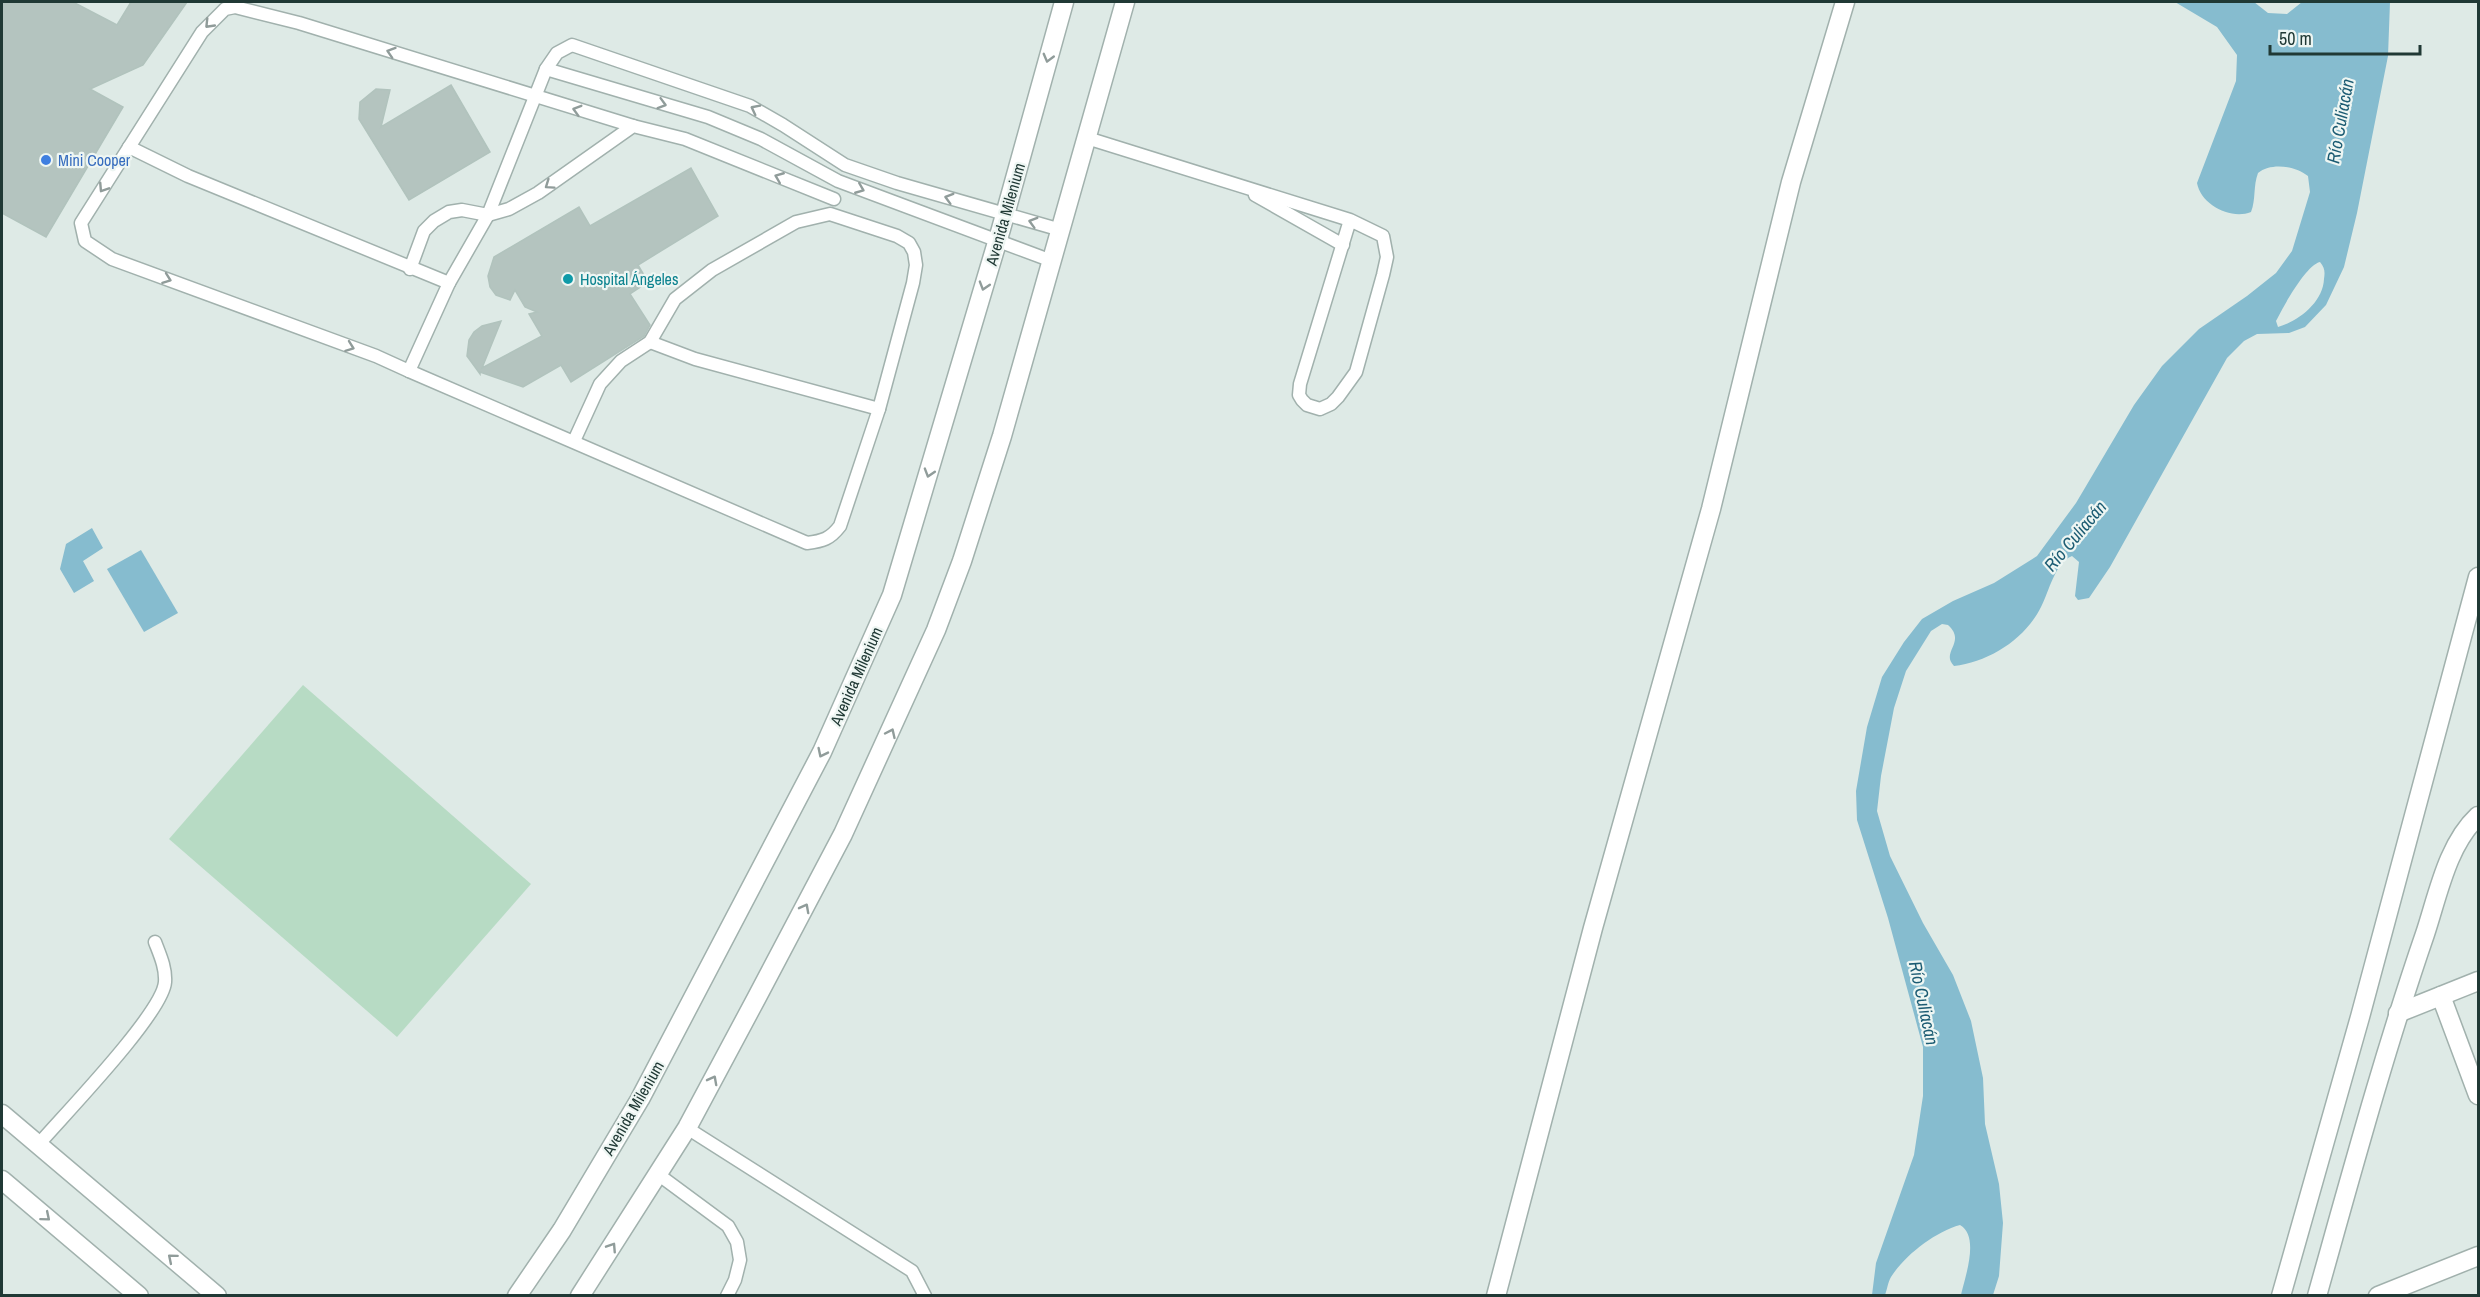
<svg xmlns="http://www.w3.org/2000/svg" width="2480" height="1297" viewBox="0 0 2480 1297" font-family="'Archivo Narrow',sans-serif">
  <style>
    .green { fill: #b7dbc4 }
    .water { fill: #86bccf; fill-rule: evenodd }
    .building { fill: #b4c4bf; stroke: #b1c3bd; stroke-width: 1.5 }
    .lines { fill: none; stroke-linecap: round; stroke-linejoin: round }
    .service-casing { stroke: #a1b1ad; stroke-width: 15 }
    .minor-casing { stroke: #a1b1ad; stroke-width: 21 }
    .tertiary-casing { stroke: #a1b1ad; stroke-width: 21 }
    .service { stroke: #fff; stroke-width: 12 }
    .minor { stroke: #fff; stroke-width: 18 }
    .tertiary { stroke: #fff; stroke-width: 18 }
    .oneway { stroke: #909c9a }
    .shop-dot { fill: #3f7fe0; stroke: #eef6f3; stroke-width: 2 }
    .culture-dot { fill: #0f9aa8; stroke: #eef6f3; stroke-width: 2 }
    .labels { text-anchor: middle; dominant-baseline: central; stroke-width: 4.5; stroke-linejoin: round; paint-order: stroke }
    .shop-label { font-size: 16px; fill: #366cbe; stroke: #eef6f3; text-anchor: start }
    .street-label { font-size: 16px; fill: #203935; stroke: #eef6f3 }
    .culture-label { font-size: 16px; fill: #0d838f; stroke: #eef6f3; text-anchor: start }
    .water-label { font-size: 18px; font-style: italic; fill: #1c5c73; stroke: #eef6f3 }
  </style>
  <rect width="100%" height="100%" fill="#deeae6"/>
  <!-- green -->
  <polygon class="green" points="303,685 531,884 397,1037 169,839"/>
  <!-- water -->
  <g class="water">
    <path d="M2175,2H2254L2268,13L2287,14L2302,2H2390L2388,56L2357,213L2344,267L2326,305L2305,327L2289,333L2257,334L2244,341L2227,358L2110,567L2089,598L2078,600L2075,596L2079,562L2072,556C2055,562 2049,592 2041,607C2025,639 1989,662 1954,666C1940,652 1967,642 1948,625L1942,624L1931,631L1906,671L1894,708L1881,776L1877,811L1890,856L1923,923L1953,975L1971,1021L1983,1078L1985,1124L1999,1184L2003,1223L1999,1276L1993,1295H1961C1965,1277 1980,1236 1960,1225C1935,1232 1905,1255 1891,1277C1888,1282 1887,1290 1885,1295H1872L1876,1263L1914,1155L1923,1096V1047L1888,918L1857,820L1856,791L1867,727L1882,677L1904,642L1922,619L1953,601L1994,583L2037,556L2076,503L2134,405L2162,366L2199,329L2247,296L2276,273L2292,251L2310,192L2308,176C2296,166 2271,162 2258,173C2253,186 2256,199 2251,212C2231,220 2201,205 2197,183L2236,81L2237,55L2217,27ZM2320,262C2325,268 2325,272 2324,279C2323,302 2299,321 2278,327L2276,321C2283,307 2306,265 2320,262Z"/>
    <polygon points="92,528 103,548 83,561 94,581 74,593 60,569 66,544"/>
    <polygon points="141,550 178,613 144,632 107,569"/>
  </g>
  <!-- building -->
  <g class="building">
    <polygon points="2,2 73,2 117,25 131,2 187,2 143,65 90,89 123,107 46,237 2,213"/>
    <polygon points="451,85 490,152 409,200 359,119 360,102 376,89 390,90 381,127"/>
    <polygon points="691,168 718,216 638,265 648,282 630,294 650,325 644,336 571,382 561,365 523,387 480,372 480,374 467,356 469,340 474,332 482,326 501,321 482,368 542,336 529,314 537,312 525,307 515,290 510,300 496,295 490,287 488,276 494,257 579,207 590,226"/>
  </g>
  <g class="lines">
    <defs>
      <g id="service">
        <polyline points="546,69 708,117 761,139 838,181 1052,261"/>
        <polyline points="1087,138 1350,220 1383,236 1387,257 1383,275 1356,372 1338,397 1331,404 1320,409 1307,405 1302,400 1299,395 1300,384 1350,220"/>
        <polyline points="129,147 188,176 449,283 488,215 546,69 557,53 572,45 750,106 783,125 845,165 897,183 1061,230"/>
        <polyline points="1255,195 1343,245"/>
        <polyline points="410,269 424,231 434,221 449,212 462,210 488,215 509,209 538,193 633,126 685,139 834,199"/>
        <polyline points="449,283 409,371 376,356 112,259 85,241 81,223 202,32 225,9 235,7 299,23 633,126"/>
        <path d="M409,371L807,543C823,541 830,539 840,526L879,409L695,359L650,342"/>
        <polyline points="574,441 600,384 621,361 650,342 675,299 712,270 796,222 830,214 897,236 909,243 914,252 916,265 913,283 879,409"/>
        <polyline points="687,1128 912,1271 925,1296"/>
        <path d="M38,1145C62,1117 163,1013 165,982C166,968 160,955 155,942"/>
        <polyline points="659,1175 728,1226 737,1242 740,1260 735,1280 727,1296"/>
      </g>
      <g id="minor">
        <polyline points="2441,996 2478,1095"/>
        <polyline points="2398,1013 2478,981"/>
        <polyline points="2,1114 217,1296"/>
        <polyline points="2,1180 139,1296"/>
        <polyline points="1496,1296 1593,928 1711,509 1791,182 1845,2"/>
        <polyline points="2281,1296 2360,1017 2478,577"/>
        <path d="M2317,1296C2351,1175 2384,1053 2425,934C2438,895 2447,845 2478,816"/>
        <polyline points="2378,1296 2478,1256"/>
      </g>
      <g id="tertiary">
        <polyline points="517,1296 562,1230 640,1099 822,752 892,595 1001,229 1064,2"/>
        <polyline points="580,1296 687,1128 756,999 843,834 936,630 962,561 1002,436 1125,2"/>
      </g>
    </defs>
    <!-- service casing -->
    <use href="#service" class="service-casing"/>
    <!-- minor casing -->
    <use href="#minor" class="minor-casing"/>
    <!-- tertiary casing -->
    <use href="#tertiary" class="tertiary-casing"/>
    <!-- service -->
    <use href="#service" class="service"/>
    <!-- minor -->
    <use href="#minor" class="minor"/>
    <!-- tertiary -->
    <use href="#tertiary" class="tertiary"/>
  </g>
  <!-- one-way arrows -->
  <defs><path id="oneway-chevron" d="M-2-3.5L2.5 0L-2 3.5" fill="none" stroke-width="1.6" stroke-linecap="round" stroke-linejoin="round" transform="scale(1.5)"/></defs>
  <g class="oneway">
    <use href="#oneway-chevron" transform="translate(209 24) rotate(134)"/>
    <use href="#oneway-chevron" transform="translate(391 52) rotate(-162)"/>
    <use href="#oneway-chevron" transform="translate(1048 58) rotate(105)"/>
    <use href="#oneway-chevron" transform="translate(662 104) rotate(16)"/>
    <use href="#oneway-chevron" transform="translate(755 109) rotate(-153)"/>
    <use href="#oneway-chevron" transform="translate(577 110) rotate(-164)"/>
    <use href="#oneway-chevron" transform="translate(779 177) rotate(-158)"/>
    <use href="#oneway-chevron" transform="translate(549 185) rotate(145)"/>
    <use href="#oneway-chevron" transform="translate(103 188) rotate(123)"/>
    <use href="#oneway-chevron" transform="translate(860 189) rotate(22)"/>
    <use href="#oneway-chevron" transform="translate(949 198) rotate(-164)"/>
    <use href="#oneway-chevron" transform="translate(1033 222) rotate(-164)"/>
    <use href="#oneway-chevron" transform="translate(167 279) rotate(20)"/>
    <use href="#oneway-chevron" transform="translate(984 286) rotate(107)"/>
    <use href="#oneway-chevron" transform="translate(350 347) rotate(20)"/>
    <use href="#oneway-chevron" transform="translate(929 473) rotate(107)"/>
    <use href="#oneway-chevron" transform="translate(891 733) rotate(-65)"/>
    <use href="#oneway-chevron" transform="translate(822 753) rotate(116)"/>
    <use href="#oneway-chevron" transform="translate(805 908) rotate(-62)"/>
    <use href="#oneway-chevron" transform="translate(713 1080) rotate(-62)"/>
    <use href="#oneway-chevron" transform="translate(46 1217) rotate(40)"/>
    <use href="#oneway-chevron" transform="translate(612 1247) rotate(-57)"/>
    <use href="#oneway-chevron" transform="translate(172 1258) rotate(-140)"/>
  </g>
  <!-- markers -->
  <circle class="shop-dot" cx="46" cy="160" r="6"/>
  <circle class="culture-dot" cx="568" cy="279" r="6"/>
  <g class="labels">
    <!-- shop labels -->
    <g class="shop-label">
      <text x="58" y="160">Mini Cooper</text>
    </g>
    <!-- street labels -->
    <g class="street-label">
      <text transform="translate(1005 214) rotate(-74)">Avenida Milenium</text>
      <text transform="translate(856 676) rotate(-66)">Avenida Milenium</text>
      <text transform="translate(633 1108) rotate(-60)">Avenida Milenium</text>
    </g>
    <!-- culture labels -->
    <g class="culture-label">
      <text x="580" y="279">Hospital Ángeles</text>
    </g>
    <!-- water labels -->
    <g class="water-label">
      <text transform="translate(2340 121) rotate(-80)">Río Culiacán</text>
      <text transform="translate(2075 536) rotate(-50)">Río Culiacán</text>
      <text transform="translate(1924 1003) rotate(78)">Río Culiacán</text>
    </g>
  </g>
  <!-- border -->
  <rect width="2480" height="1297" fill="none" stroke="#203935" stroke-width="6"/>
  <!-- scale -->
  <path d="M2270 45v9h150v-9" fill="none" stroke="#203935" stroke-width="3"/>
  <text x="2279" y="45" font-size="18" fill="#203935" stroke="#eef6f3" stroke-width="4.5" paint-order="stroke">50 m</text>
</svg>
